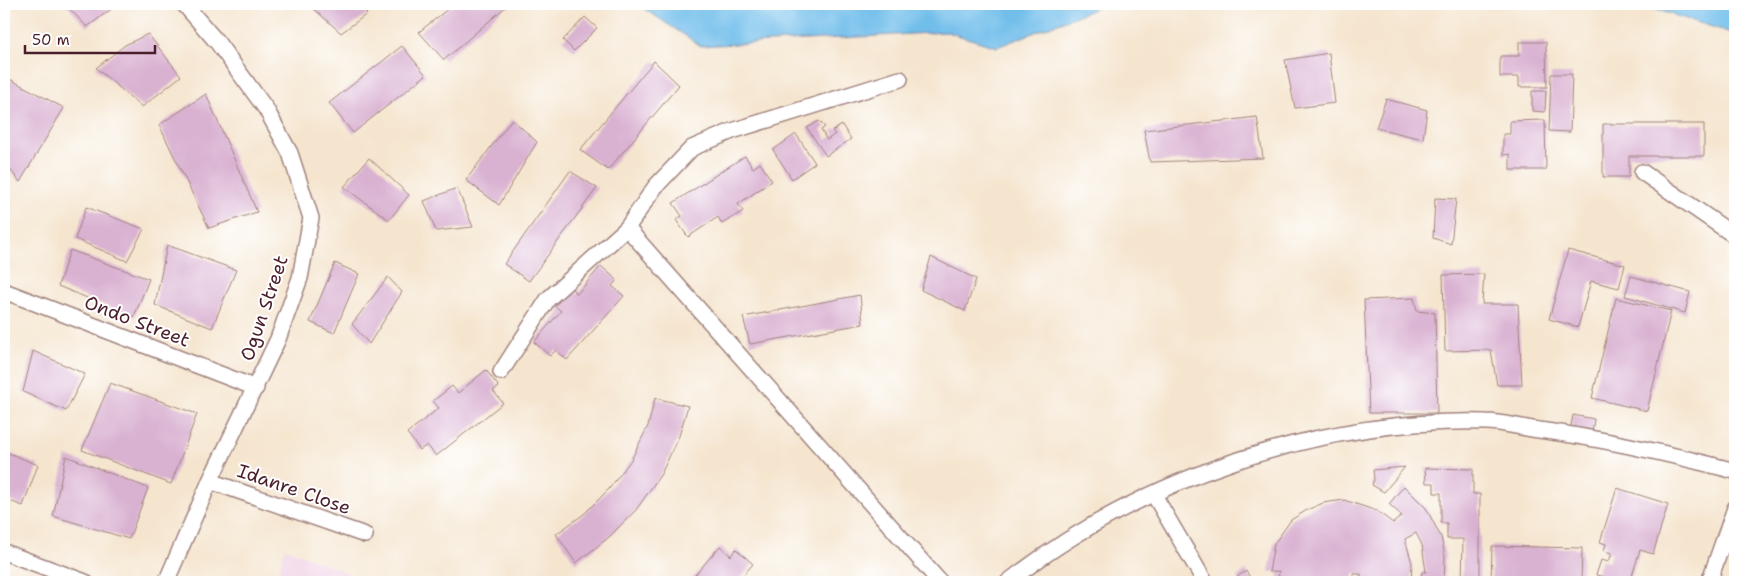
<svg xmlns="http://www.w3.org/2000/svg" width="1739" height="586" viewBox="0 0 1739 586" font-family="'Shantell Sans',sans-serif">
  <style>
    .built { fill: #f0d0e5 }
    .water { fill: #71beeb; stroke: #5e6e8b }
    .building { fill: #d9b1d1 }
    .lines { fill: none; stroke-linecap: round; stroke-linejoin: round }
    .street-casing { stroke: #a0827d; stroke-width: 18 }
    .street { stroke: #fff; stroke-width: 15 }
    .labels { text-anchor: middle; dominant-baseline: central; stroke-width: 4; stroke-linejoin: round; paint-order: stroke }
    .street-label { font-size: 19px; fill: #4a1f2b; stroke: #fff }
  </style>
  <rect width="100%" height="100%" fill="#fff"/>
  <filter id="ink" filterUnits="userSpaceOnUse"><feTurbulence type="fractalNoise" baseFrequency=".02" numOctaves="2"/><feDisplacementMap in="SourceGraphic" scale="10" xChannelSelector="R" yChannelSelector="G"/><feConvolveMatrix kernelMatrix="1 2 1 2 8 2 1 2 1" color-interpolation-filters="sRGB"/></filter>
  <filter id="wash" filterUnits="userSpaceOnUse"><feTurbulence type="fractalNoise" baseFrequency=".0096" numOctaves="4" result="noise"/><feDisplacementMap in="SourceGraphic" scale="20" xChannelSelector="R" yChannelSelector="G"/><feGaussianBlur stdDeviation="1.12" result="paint"/><feColorMatrix in="noise" values="0 0 0 0 0 0 0 0 0 0 0 0 0 0 0 0 0 1.4 0 .05"/><feComposite in="paint" operator="in"/></filter>
  <g filter="url(#wash)">
    <rect width="100%" height="100%" fill="#f5e5cf"/>
    <!-- built -->
    <polygon class="built" points="285,548 370,582 276,582"/>
    <!-- water -->
    <g class="water">
      <polygon points="637,4 1107,4 997,47 947,32 701,46"/>
      <polygon points="1638,4 1735,4 1735,34"/>
    </g>
    <g id="blocks">
      <!-- building -->
      <g class="building">
        <polygon points="65,4 118,4 87,27"/>
        <polygon points="324,4 358,4 367,14 341,33 314,9"/>
        <polygon points="454,4 509,4 444,60 419,32"/>
        <polygon points="585,17 597,28 574,51 563,40"/>
        <polygon points="148,34 181,76 142,107 96,68 125,45"/>
        <polygon points="1519,42 1546,42 1547,87 1519,87 1519,77 1500,77 1500,56 1519,56"/>
        <polygon points="402,46 426,75 353,133 329,103"/>
        <polygon points="1329,53 1335,103 1295,108 1285,60"/>
        <polygon points="654,61 679,85 608,170 580,150"/>
        <polygon points="1551,74 1572,74 1570,132 1549,131"/>
        <polygon points="4,76 64,108 20,182 4,162"/>
        <polygon points="1532,91 1546,91 1545,112 1532,111"/>
        <polygon points="206,94 257,212 209,228 159,125"/>
        <polygon points="1386,99 1427,110 1423,139 1376,128"/>
        <polygon points="1257,117 1263,158 1150,162 1144,130"/>
        <polygon points="512,119 537,142 499,205 466,180"/>
        <polygon points="1545,120 1546,170 1510,170 1510,154 1503,155 1503,134 1510,134 1510,121"/>
        <polygon points="819,121 825,127 821,130 827,140 835,134 832,131 842,125 851,139 826,156 807,128"/>
        <polygon points="1603,124 1704,124 1704,156 1629,156 1629,177 1603,177"/>
        <polygon points="796,134 815,163 792,179 773,150"/>
        <polygon points="745,156 753,168 760,163 772,181 738,204 743,211 722,224 718,217 688,237 676,220 682,216 673,203"/>
        <polygon points="369,158 409,195 389,220 344,187"/>
        <polygon points="570,171 597,188 529,281 504,264"/>
        <polygon points="4,181 9,184 5,236 4,236"/>
        <polygon points="457,188 473,227 436,231 424,201"/>
        <polygon points="1435,198 1456,199 1451,244 1433,238"/>
        <polygon points="86,207 144,229 127,261 75,239"/>
        <polygon points="167,245 236,270 212,328 155,305"/>
        <polygon points="70,250 149,279 134,317 58,286"/>
        <polygon points="1568,250 1625,265 1619,288 1591,281 1578,327 1549,319"/>
        <polygon points="931,257 976,279 965,311 921,290"/>
        <polygon points="335,263 359,274 334,333 310,322"/>
        <polygon points="601,266 617,280 612,286 624,296 567,360 556,350 550,356 534,342 561,311 555,306 571,288 577,294"/>
        <polygon points="1484,274 1482,304 1518,304 1522,385 1497,385 1491,350 1445,351 1443,275"/>
        <polygon points="1631,276 1690,292 1685,313 1625,296"/>
        <polygon points="388,277 402,292 369,344 352,324"/>
        <polygon points="860,295 863,324 750,344 743,317"/>
        <polygon points="1414,298 1417,311 1435,313 1437,413 1369,413 1364,300"/>
        <polygon points="1616,298 1671,311 1647,411 1592,398"/>
        <polygon points="33,351 85,374 66,411 23,392"/>
        <polygon points="486,370 499,387 493,391 503,403 436,456 427,445 420,450 407,433 439,408 433,401 452,386 458,393"/>
        <polygon points="110,383 197,414 171,484 82,450"/>
        <polygon points="655,398 688,406 679,436 661,474 636,510 608,538 576,563 556,534 584,514 609,489 631,460 648,426"/>
        <polygon points="1573,415 1594,419 1592,434 1570,431"/>
        <polygon points="4,451 38,465 23,506 4,499"/>
        <polygon points="66,456 148,488 129,539 53,516"/>
        <polygon points="1405,467 1384,492 1372,485 1374,479 1373,470"/>
        <polygon points="1425,468 1473,469 1473,494 1480,494 1480,582 1462,582 1463,539 1447,539 1447,523 1441,523 1441,493 1434,493 1434,483 1426,483"/>
        <polygon points="1404,486 1426,508 1441,537 1445,556 1444,582 1420,582 1422,572 1426,572 1422,545 1416,533 1405,539 1412,563 1411,582 1361,582 1361,574 1354,574 1353,582 1278,582 1279,571 1269,572 1274,544 1291,520 1307,510 1323,503 1344,500 1377,511 1393,523 1402,516 1389,504"/>
        <polygon points="1617,488 1668,504 1653,554 1640,550 1630,582 1603,582 1605,577 1596,575 1601,560 1609,562 1612,553 1604,551 1606,544 1600,542"/>
        <polygon points="720,546 731,556 736,549 753,564 737,582 689,582"/>
        <polygon points="1492,546 1582,548 1581,582 1491,582"/>
        <polygon points="1246,571 1253,582 1240,582 1237,577"/>
      </g>
    </g>
  </g>
  <g filter="url(#ink)">
    <use href="#blocks" fill-opacity="0" stroke="#a0827d" stroke-width="1"/>
    <g class="lines">
      <defs>
        <g id="street">
          <polyline points="1642,172 1735,236"/>
          <polyline points="627,228 655,187 692,148 732,131 900,79"/>
          <polyline points="4,291 256,388"/>
          <polyline points="501,372 548,299 627,228 940,582"/>
          <polyline points="210,481 365,535"/>
          <polyline points="1154,495 1205,582"/>
          <polyline points="4,552 85,582"/>
          <polyline points="166,582 210,481 278,339 300,278 311,218 290,153 266,109 217,42 184,4"/>
          <path d="M1008,582C1140,479 1317,418 1486,422C1503,422 1522,428 1539,430C1606,439 1670,454 1735,471"/>
          <polyline points="1709,582 1735,508"/>
        </g>
      </defs>
      <!-- street casing -->
      <use href="#street" class="street-casing"/>
      <!-- street -->
      <use href="#street" class="street"/>
    </g>
  </g>
  <g class="labels">
    <!-- street labels -->
    <g class="street-label">
      <text transform="translate(264 308) rotate(-71)">Ogun Street</text>
      <text transform="translate(137 321) rotate(21)">Ondo Street</text>
      <text transform="translate(294 489) rotate(19)">Idanre Close</text>
    </g>
  </g>
  <!-- margin -->
  <rect width="1739" height="586" fill="none" stroke="#fff" stroke-width="20"/>
  <!-- scale -->
  <path d="M25 45v8h130v-8" fill="none" stroke="#4a1f2b" stroke-width="2.5"/>
  <text x="32" y="45" font-size="15" fill="#4a1f2b" stroke="#ffffff" stroke-width="4" paint-order="stroke">50 m</text>
</svg>
